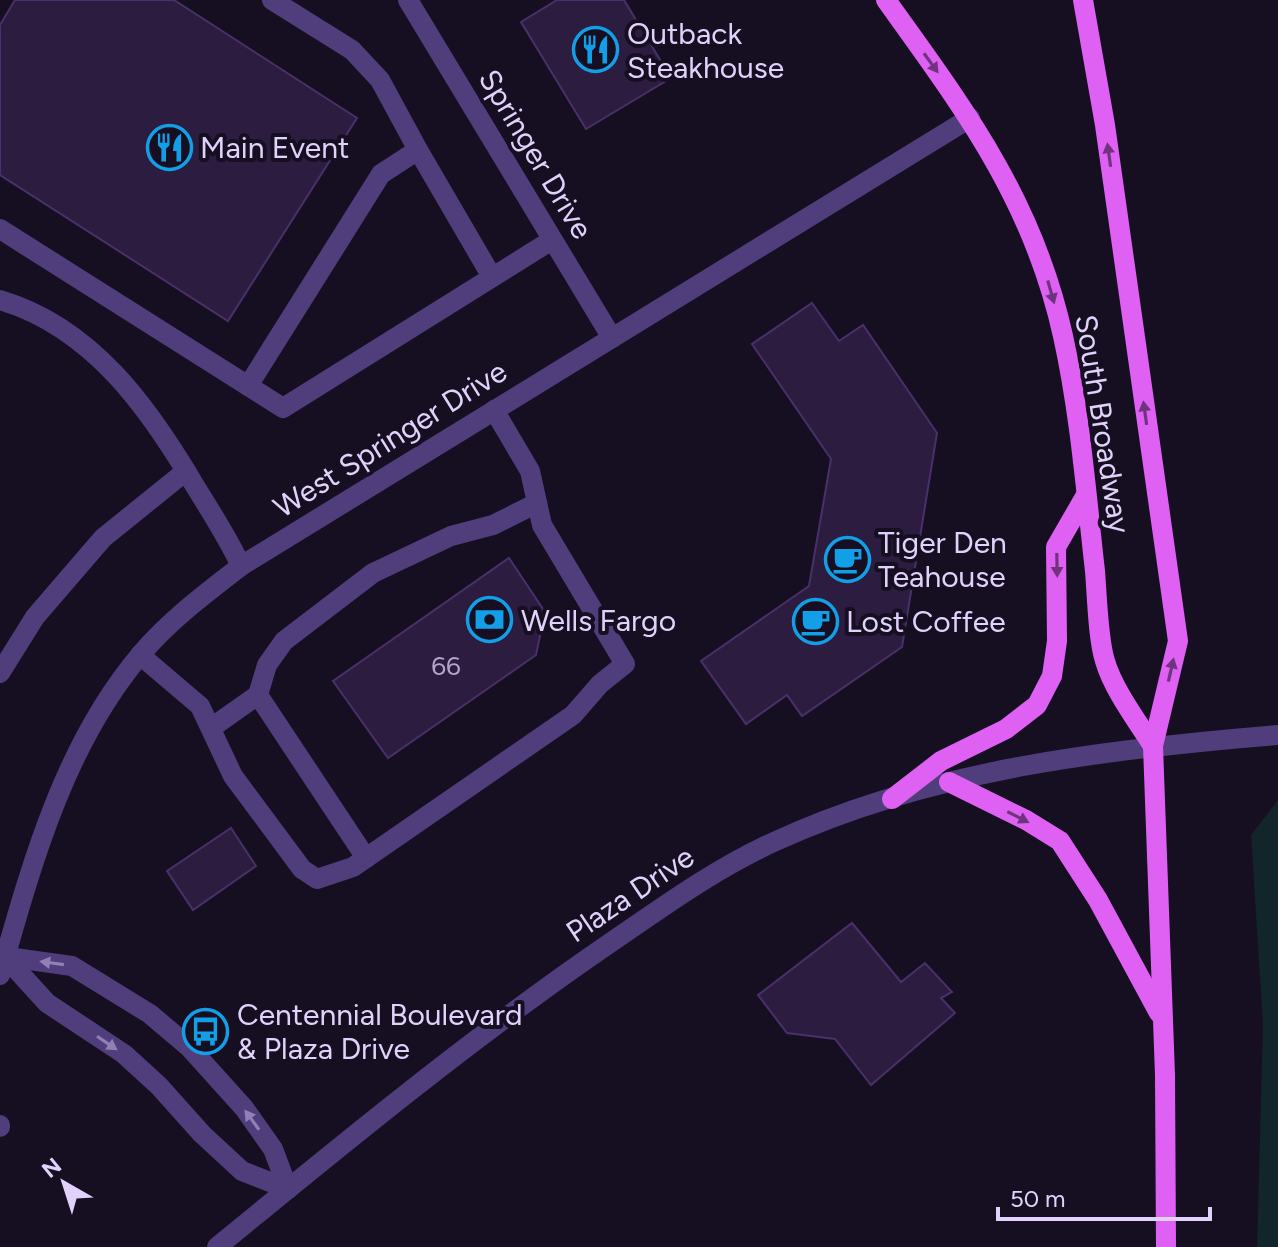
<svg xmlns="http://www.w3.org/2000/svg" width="1278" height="1247" viewBox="0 0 1278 1247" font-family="Figtree,sans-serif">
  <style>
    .green { fill: #12252a }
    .building { fill: #2c1c40; stroke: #49306a; stroke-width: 2 }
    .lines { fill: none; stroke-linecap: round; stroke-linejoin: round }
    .minor { stroke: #4f3d7c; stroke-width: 20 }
    .major { stroke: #df61f3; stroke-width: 20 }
    .oneway { fill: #70347f }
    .oneway2 { fill: #9180b6 }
    .labels { text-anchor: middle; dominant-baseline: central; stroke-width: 8; stroke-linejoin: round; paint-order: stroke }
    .number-label { font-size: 26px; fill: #b4a4cd }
    .poi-label { font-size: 30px; fill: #e1d2fc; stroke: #160f21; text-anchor: start }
    .street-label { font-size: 30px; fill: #e1d2fc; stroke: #160f21 }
  </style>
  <rect width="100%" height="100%" fill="#160f21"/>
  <!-- green -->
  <polygon class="green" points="1278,800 1278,1247 1257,1247 1263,1024 1251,835"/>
  <!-- building -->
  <g class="building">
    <polygon points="15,0 174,0 357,118 228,321 0,175 0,25"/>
    <polygon points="557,0 624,0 671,78 586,129 521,22"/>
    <polygon points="812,303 839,341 863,325 937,433 902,647 802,716 787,695 746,724 701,661 809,586 831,459 752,344"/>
    <polygon points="509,558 545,612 536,655 388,758 333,681"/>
    <polygon points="231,828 256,866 193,910 167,871"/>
    <polygon points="852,923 901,982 925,963 952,992 941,998 955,1013 871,1085 835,1039 787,1033 758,995"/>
  </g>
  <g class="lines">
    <!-- minor -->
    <g class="minor">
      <polyline points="408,0 612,338"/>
      <polyline points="418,150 492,277"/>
      <polyline points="0,229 283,408 552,240"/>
      <path d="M0,300C92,327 149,408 195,486C211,512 228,538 241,566"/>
      <polyline points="248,386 381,174 418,150 380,80 352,50 272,0"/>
      <polyline points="140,655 200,706 233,776 302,869 317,879 353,867 573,715 600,684 625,664 542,525 530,471 494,410"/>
      <polyline points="0,673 35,617 103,538 186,471"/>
      <polyline points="258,695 267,665 284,641 373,573 451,536 493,525 537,503"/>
      <polyline points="211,728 258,695 366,858"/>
      <polyline points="0,956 72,966 150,1014 189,1047 244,1108 273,1149 288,1189"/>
      <polyline points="5,957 47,1003 124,1054 159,1086 202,1134 242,1171 288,1189"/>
      <path d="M0,975C32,863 64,745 141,654C170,620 206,593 241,566L970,118"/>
      <polyline points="0,1125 0,1127"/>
      <path d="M217,1247C345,1142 474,1036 610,943C664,906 716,868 776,841C933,769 1108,749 1278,735"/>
    </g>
    <!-- major -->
    <g class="major">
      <path d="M886,0C965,110 1033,200 1063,336C1080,413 1086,492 1095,571C1097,595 1098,639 1105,661C1113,689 1137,721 1153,746"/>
      <polyline points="1083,0 1105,125 1178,641 1153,746 1165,1075 1166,1247"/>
      <polyline points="949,782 1026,820 1060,841 1098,900 1159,1013"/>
      <polyline points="892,799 941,761 1006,729 1037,705 1052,676 1057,641 1056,547 1086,495"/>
    </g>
  </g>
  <!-- one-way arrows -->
  <defs><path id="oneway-solid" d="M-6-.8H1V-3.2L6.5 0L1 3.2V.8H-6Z" transform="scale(2)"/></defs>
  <g class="oneway">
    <use href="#oneway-solid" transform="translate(931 63) rotate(54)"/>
    <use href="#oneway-solid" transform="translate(1109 155) rotate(-98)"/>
    <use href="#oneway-solid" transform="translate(1051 292) rotate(74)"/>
    <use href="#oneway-solid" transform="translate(1145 413) rotate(-98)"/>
    <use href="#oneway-solid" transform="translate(1057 565) rotate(89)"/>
    <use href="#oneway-solid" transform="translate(1171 670) rotate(-77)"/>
    <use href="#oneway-solid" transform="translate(1018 817) rotate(27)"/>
  </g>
  <g class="oneway2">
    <use href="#oneway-solid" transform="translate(52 963) rotate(-172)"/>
    <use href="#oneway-solid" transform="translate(107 1043) rotate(34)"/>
    <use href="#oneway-solid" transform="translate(252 1120) rotate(-126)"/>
  </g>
  <!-- icons -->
  <defs>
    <symbol id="restaurant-ring" viewBox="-11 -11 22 22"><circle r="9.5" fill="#160f21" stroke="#129fe8" stroke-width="1.5"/><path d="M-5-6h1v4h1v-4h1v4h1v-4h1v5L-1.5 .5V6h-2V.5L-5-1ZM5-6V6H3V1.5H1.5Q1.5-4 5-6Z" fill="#129fe8"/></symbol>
    <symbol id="cafe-ring" viewBox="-11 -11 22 22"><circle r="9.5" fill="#160f21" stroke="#129fe8" stroke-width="1.5"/><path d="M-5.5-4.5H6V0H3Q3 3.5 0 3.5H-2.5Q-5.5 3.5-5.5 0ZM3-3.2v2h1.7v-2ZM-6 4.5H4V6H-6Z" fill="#129fe8"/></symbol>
    <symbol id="bank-ring" viewBox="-11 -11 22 22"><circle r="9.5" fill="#160f21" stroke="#129fe8" stroke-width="1.5"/><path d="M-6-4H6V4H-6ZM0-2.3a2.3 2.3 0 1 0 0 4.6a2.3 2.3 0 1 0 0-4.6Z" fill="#129fe8"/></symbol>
    <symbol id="bus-ring" viewBox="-11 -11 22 22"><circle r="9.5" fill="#160f21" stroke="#129fe8" stroke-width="1.5"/><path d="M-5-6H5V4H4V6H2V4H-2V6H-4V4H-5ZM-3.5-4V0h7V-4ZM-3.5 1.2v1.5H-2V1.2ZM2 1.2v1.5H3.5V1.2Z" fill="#129fe8"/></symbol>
  </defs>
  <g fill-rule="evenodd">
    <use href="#restaurant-ring" x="570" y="24" width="51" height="51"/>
    <use href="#restaurant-ring" x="144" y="122" width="51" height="51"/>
    <use href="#cafe-ring" x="822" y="534" width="51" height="51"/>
    <use href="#bank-ring" x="464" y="594" width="51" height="51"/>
    <use href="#cafe-ring" x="790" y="596" width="51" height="51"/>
    <use href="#bus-ring" x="180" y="1006" width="51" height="51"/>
  </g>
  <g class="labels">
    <!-- number labels -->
    <g class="number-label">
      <text x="446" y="666">66</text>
    </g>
    <!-- poi labels -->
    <g class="poi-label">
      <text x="627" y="33">Outback<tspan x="627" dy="34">Steakhouse</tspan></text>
      <text x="200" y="147">Main Event</text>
      <text x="878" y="542">Tiger Den<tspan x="878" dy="34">Teahouse</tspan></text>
      <text x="521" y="620">Wells Fargo</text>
      <text x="846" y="621">Lost Coffee</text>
      <text x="237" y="1014">Centennial Boulevard<tspan x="237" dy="34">&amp; Plaza Drive</tspan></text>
    </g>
    <!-- street labels -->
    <g class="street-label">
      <text transform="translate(536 154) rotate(59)">Springer Drive</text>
      <text transform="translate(1103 424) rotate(81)">South Broadway</text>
      <text transform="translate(390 439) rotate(-32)">West Springer Drive</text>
      <text transform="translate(630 894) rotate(-34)">Plaza Drive</text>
    </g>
  </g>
  <!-- north arrow -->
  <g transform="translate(64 1183) rotate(321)" stroke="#160f21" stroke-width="6" paint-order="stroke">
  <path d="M0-6L14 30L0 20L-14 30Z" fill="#e1d2fc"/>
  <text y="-12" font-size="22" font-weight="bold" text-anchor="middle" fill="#e1d2fc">N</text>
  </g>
  <!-- scale -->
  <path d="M998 1207v12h212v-12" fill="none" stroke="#e1d2fc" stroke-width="4"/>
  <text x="1010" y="1207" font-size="24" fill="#e1d2fc" stroke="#160f21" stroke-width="6" paint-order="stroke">50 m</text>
</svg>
